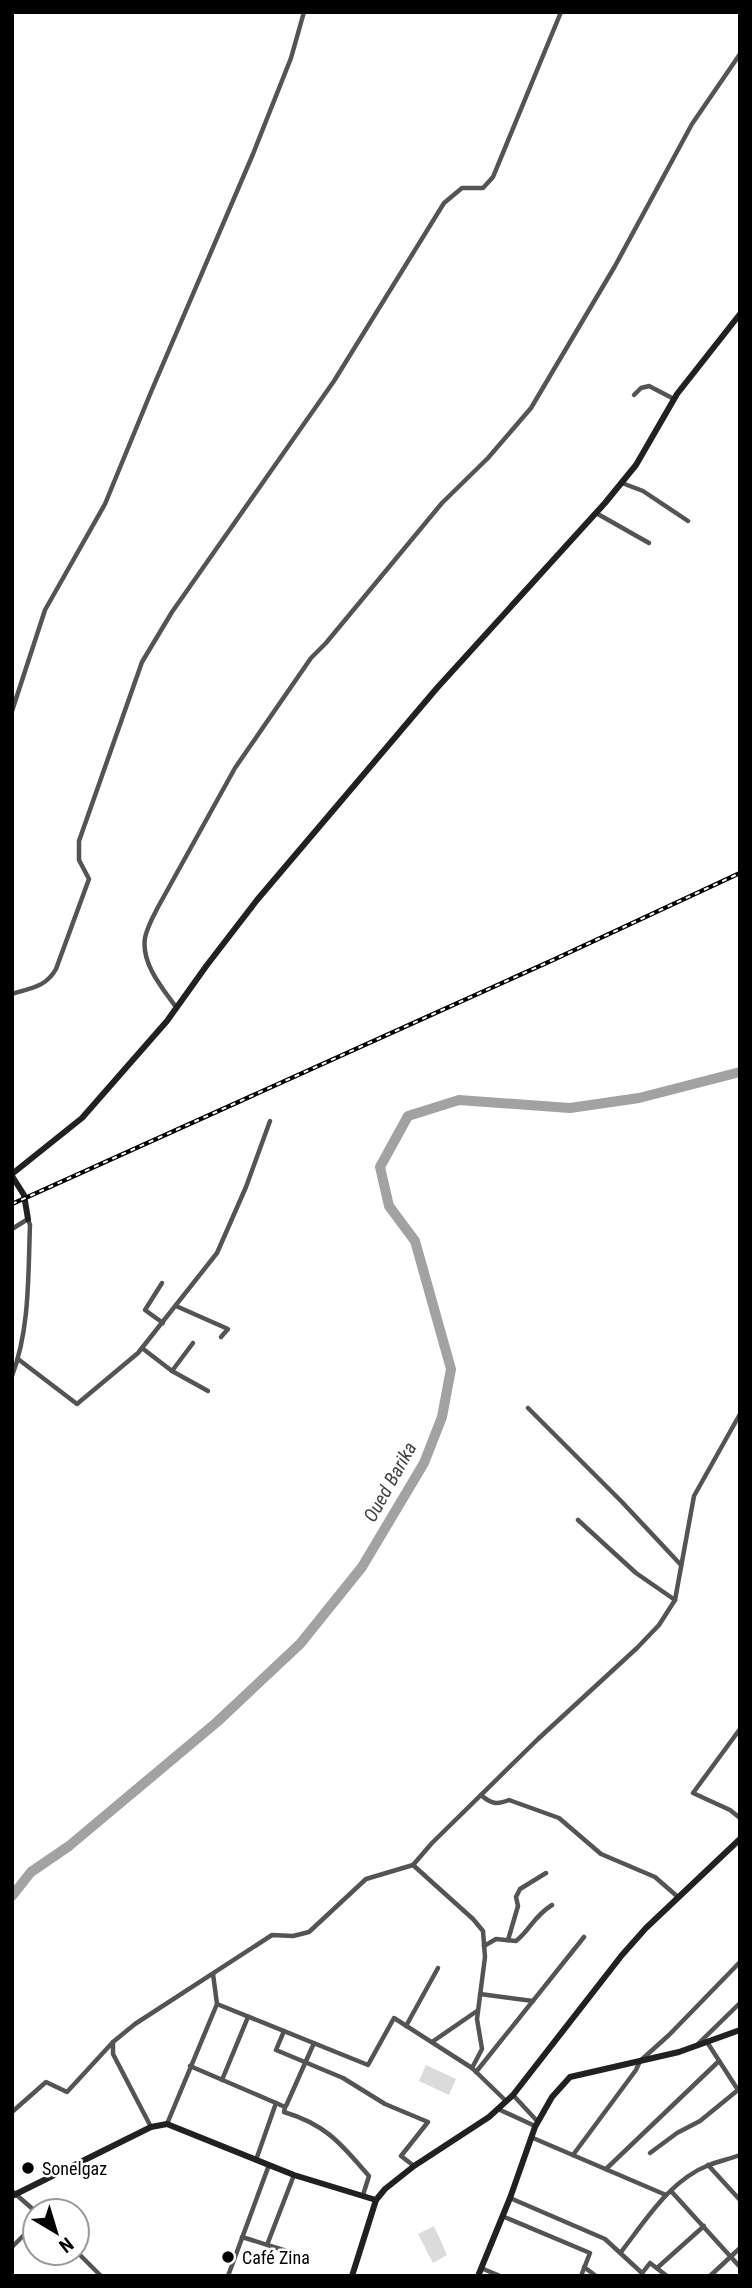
<svg xmlns="http://www.w3.org/2000/svg" width="752" height="2288" viewBox="0 0 752 2288" font-family="'Roboto Condensed',sans-serif">
  <style>
    .green { fill: #dbdbdb }
    .lines { fill: none; stroke-linecap: round; stroke-linejoin: round }
    .river { stroke: #a2a2a2; stroke-width: 10 }
    .street { stroke: #545454; stroke-width: 4.5 }
    .secondary { stroke: #212121; stroke-width: 6 }
    .rail-casing { stroke: #000; stroke-width: 4.5 }
    .rail { stroke: #fff; stroke-width: 2; stroke-dasharray: 5; stroke-linecap: butt }
    .poi-dot { fill: #000; stroke: #fff; stroke-width: 2.5 }
    .labels { text-anchor: middle; dominant-baseline: central; stroke-width: 5; stroke-linejoin: round; paint-order: stroke }
    .poi-label { font-size: 18px; fill: #000; stroke: #fff; text-anchor: start }
    .water-label { font-size: 19px; font-style: italic; fill: #434343; stroke: #fff }
  </style>
  <rect width="100%" height="100%" fill="#fff"/>
  <!-- green -->
  <g class="green">
    <polygon points="426,2065 456,2079 449,2095 419,2081"/>
    <polygon points="434,2226 447,2255 433,2263 418,2234"/>
  </g>
  <g class="lines">
    <!-- river -->
    <polyline class="river" points="12,1896 31,1872 69,1846 217,1722 300,1644 362,1567 424,1463 442,1417 451,1369 415,1241 389,1206 380,1167 408,1116 459,1100 570,1108 639,1098 740,1072"/>
    <!-- street -->
    <g class="street">
      <polyline points="634,395 641,388 649,386 674,399"/>
      <polyline points="622,483 643,491 688,521"/>
      <polyline points="596,513 649,543"/>
      <polyline points="12,711 45,610 105,504 151,392 253,154 291,58 304,12"/>
      <path d="M12,994C31,988 46,987 56,969L89,879L79,860V841L142,662L172,612L334,381L444,203L462,188H483L493,177L561,12"/>
      <path d="M176,1007C162,988 141,963 145,938C147,927 153,917 158,907L235,768L311,658L326,643L442,503L488,458L531,408L615,266L692,124L740,54"/>
      <path d="M12,1229L28,1219L30,1225C28,1275 30,1329 12,1376"/>
      <polyline points="162,1283 145,1310 163,1323"/>
      <polyline points="176,1306 228,1329 221,1337"/>
      <polyline points="142,1348 172,1371 208,1391"/>
      <polyline points="18,1359 77,1404 138,1353 217,1253 246,1187 270,1121"/>
      <polyline points="172,1371 193,1343"/>
      <polyline points="528,1408 622,1502 681,1565"/>
      <polyline points="578,1520 636,1573 675,1600"/>
      <polyline points="740,1729 693,1793 730,1810 740,1818"/>
      <path d="M481,1795C491,1804 497,1805 509,1800L559,1818L601,1854L655,1877L678,1897"/>
      <polyline points="413,1865 432,1843 538,1739 637,1648 659,1625 675,1600 694,1496 740,1414"/>
      <polyline points="508,1940 518,1906 516,1897 520,1889 546,1873"/>
      <path d="M484,1946L496,1939L516,1941C531,1929 533,1917 552,1905"/>
      <polyline points="480,1994 533,2001"/>
      <polyline points="217,2004 368,2065 394,2018 472,2068"/>
      <polyline points="406,2026 438,1968"/>
      <polyline points="284,2031 276,2050 343,2078 385,2104 428,2122 401,2156 414,2166"/>
      <polyline points="113,2042 113,2054 151,2127"/>
      <polyline points="432,2042 477,2011"/>
      <polyline points="698,2044 740,2003"/>
      <polyline points="190,2066 276,2103 256,2160"/>
      <polyline points="476,2072 584,1937"/>
      <polyline points="222,2080 248,2017"/>
      <polyline points="513,2095 538,2122"/>
      <path d="M276,2103L285,2107L284,2112C327,2125 341,2144 369,2176L363,2195"/>
      <polyline points="286,2106 314,2043"/>
      <polyline points="498,2109 535,2126"/>
      <polyline points="12,2112 46,2082 67,2092 113,2042 135,2024 272,1935 293,1936 309,1932 366,1879 413,1865 473,1919 483,1931 485,1957 477,2019 482,2049 472,2068 506,2101"/>
      <polyline points="167,2124 217,2004 213,1974"/>
      <polyline points="533,2138 666,2195"/>
      <polyline points="650,2153 677,2133 700,2121 738,2090 707,2042"/>
      <polyline points="573,2155 636,2070 640,2061 669,2035 740,1962"/>
      <polyline points="708,2165 740,2200"/>
      <polyline points="606,2169 719,2061"/>
      <polyline points="12,2191 35,2211"/>
      <polyline points="671,2191 740,2267"/>
      <polyline points="510,2198 605,2239 642,2273"/>
      <polyline points="502,2216 590,2253 581,2276"/>
      <polyline points="242,2237 293,2253"/>
      <polyline points="267,2245 294,2175"/>
      <polyline points="12,2247 35,2224"/>
      <polyline points="77,2252 101,2276"/>
      <path d="M621,2252C646,2220 670,2180 709,2165C719,2161 730,2159 740,2155"/>
      <polyline points="584,2267 596,2276"/>
      <polyline points="481,2268 500,2276"/>
      <polyline points="657,2268 704,2226"/>
      <polyline points="228,2276 269,2165"/>
      <polyline points="640,2276 650,2263 667,2276"/>
      <polyline points="710,2276 740,2248"/>
    </g>
    <!-- secondary -->
    <g class="secondary">
      <polyline points="12,1174 82,1118 167,1021 207,965 257,900 437,688 605,503 636,465 677,394 740,314"/>
      <polyline points="12,1176 24,1195 28,1219"/>
      <polyline points="12,2196 151,2127 167,2124 294,2175 376,2200"/>
      <polyline points="352,2276 376,2200 385,2189 414,2166 489,2117 513,2095 622,1955 646,1928 740,1839"/>
      <polyline points="478,2276 510,2198 535,2127 552,2097 570,2077 679,2052 740,2030"/>
    </g>
    <defs>
      <polyline id="rail" points="12,1204 553,960 740,873"/>
    </defs>
    <!-- rail casing -->
    <use href="#rail" class="rail-casing"/>
    <!-- rail -->
    <use href="#rail" class="rail"/>
  </g>
  <!-- markers -->
  <g class="poi-dot">
    <circle cx="28" cy="2168" r="7"/>
    <circle cx="228" cy="2257" r="7"/>
  </g>
  <g class="labels">
    <!-- poi labels -->
    <g class="poi-label">
      <text x="42" y="2168">Sonelgaz</text>
      <text x="242" y="2257">Café Zina</text>
    </g>
    <!-- water labels -->
    <g class="water-label">
      <text transform="translate(390 1482) rotate(-61)">Oued Barika</text>
    </g>
  </g>
  <!-- border -->
  <rect width="752" height="2288" fill="none" stroke="#000000" stroke-width="28"/>
  <!-- north arrow -->
  <g transform="translate(56 2232) rotate(142)"><circle r="33" fill="#ffffff" stroke="#999999" stroke-width="2"/>
  <path d="M0-5L12 26L0 18L-12 26Z" fill="#000000"/>
  <text y="-10" font-size="19" font-weight="bold" text-anchor="middle" fill="#000000">N</text>
  </g>
</svg>
